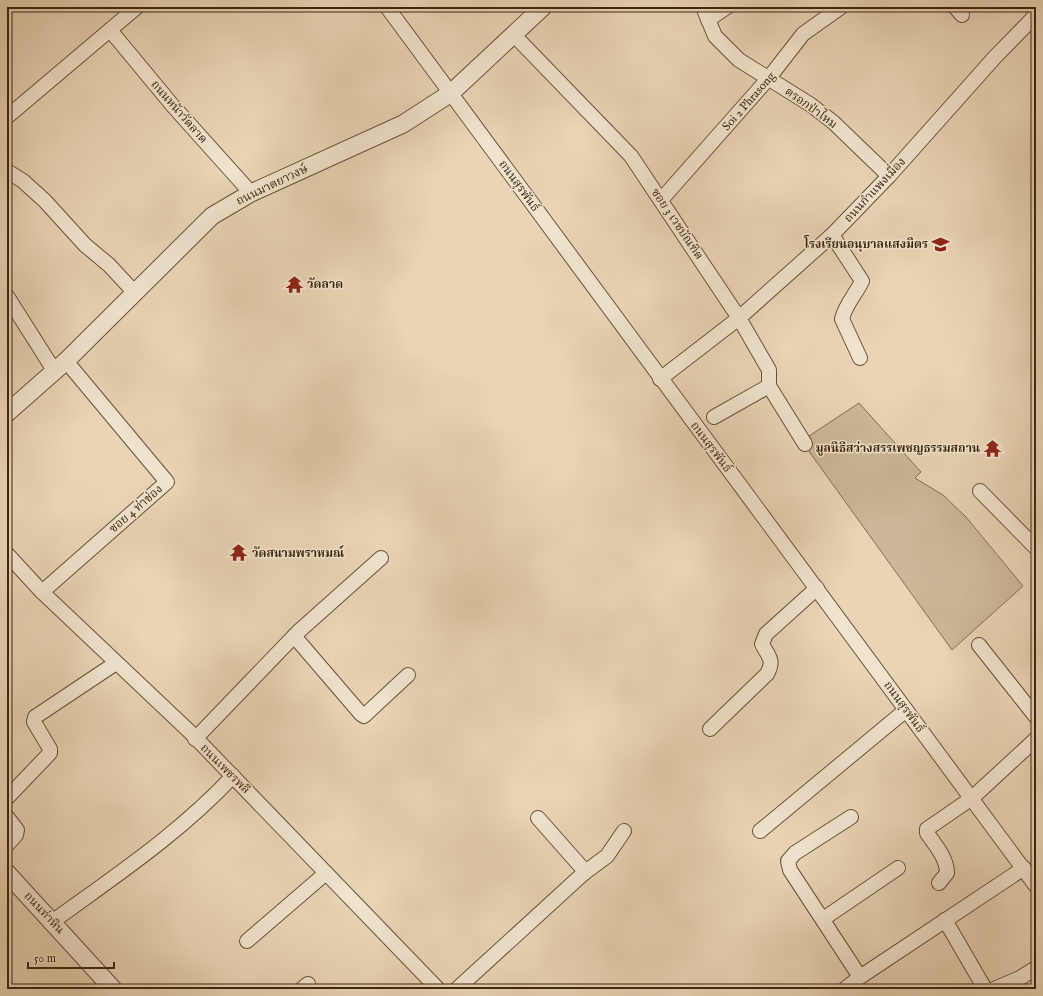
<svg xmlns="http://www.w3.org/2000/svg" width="1043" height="996" viewBox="0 0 1043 996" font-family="'IM FELL English','Noto Serif Thai',serif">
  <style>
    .green { fill: #ccb798; stroke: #846f53 }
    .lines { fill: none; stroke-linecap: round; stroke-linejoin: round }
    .minor-casing { stroke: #675238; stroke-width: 16 }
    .tertiary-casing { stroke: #675238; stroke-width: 19 }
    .minor { stroke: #f1e3ce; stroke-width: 14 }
    .tertiary { stroke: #f1e3ce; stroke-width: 17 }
    .labels { text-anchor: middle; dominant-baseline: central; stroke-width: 3; stroke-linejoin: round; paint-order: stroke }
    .street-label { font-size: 12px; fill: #3c270e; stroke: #f1e3ce }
    .poi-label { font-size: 12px; font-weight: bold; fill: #3c270e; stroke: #f1e3ce; text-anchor: end }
  </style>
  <rect width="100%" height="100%" fill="#e9d4b4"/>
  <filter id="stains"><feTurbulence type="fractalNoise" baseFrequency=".005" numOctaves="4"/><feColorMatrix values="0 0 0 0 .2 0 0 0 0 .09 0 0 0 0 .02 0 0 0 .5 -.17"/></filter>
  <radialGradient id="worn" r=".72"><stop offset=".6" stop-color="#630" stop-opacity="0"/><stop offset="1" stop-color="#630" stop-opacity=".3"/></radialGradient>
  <!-- green -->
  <polygon class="green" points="859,403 921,472 915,478 943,495 966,517 1023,586 952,650 808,450 809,436"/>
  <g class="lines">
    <defs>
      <g id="minor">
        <polyline points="387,7 1036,886"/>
        <polyline points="703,7 715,36 739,60 811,105 833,122 889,176"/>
        <polyline points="955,7 962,15"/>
        <polyline points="708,20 727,7"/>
        <polyline points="110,30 173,106 251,193"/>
        <polyline points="513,34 631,156 739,318 769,370 769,386 714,417"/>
        <polyline points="7,117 137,7"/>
        <polyline points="7,171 23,181 45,201 85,245 109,265 135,293"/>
        <path id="s1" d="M661,200L768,79L803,34L841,7"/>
        <path d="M832,235L862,281C856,294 845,305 842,319L860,358"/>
        <polyline points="7,296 55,372"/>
        <polyline points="660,379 739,318 832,235 889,176 995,57 1036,15"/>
        <polyline points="769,386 805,444"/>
        <polyline points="980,491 1036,548"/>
        <polyline points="7,554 42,592 191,733 438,989"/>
        <polyline points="42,592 167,482 66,361"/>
        <polyline points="294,636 361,714 364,716 408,675"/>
        <polyline points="979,645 1036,717"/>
        <path d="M710,729L767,674C775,660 768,656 762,644L766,634L817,588"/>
        <polyline points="195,739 298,632 381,558"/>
        <polyline points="7,798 50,753 50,749 34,722 35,717 116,663"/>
        <polyline points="7,817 17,830 16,835 7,845"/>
        <polyline points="851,817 795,853 788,861 790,870 860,977"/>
        <polyline points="760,831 906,710"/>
        <polyline points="584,873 607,856 624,831"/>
        <path d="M939,883L947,873C947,858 935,845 927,833V829L972,798L1036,739"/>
        <polyline points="823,919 898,868"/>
        <polyline points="945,920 985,989"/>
        <path d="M52,922C115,876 180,833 233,776"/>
        <polyline points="247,941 326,873"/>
        <polyline points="302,989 308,984"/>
        <polyline points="457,989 584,873 583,869 538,818"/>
        <polyline points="845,989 860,977 1024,868"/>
        <polyline points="994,989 1020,978 1036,968"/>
      </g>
      <g id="tertiary">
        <polyline points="7,413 66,361 212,216 251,193 403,124 451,93 543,7"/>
        <polyline points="7,873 113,989"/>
      </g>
    </defs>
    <!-- minor casing -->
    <use href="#minor" class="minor-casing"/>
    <!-- tertiary casing -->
    <use href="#tertiary" class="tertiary-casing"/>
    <!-- minor -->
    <use href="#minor" class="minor"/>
    <!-- tertiary -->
    <use href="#tertiary" class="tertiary"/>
  </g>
  <!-- icons -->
  <defs>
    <symbol id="school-bare" viewBox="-9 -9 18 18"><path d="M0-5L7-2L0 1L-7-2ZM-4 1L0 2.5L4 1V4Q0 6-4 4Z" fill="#8f2418" stroke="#f1e3ce" stroke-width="2.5" paint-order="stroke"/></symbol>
    <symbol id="temple-bare" viewBox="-9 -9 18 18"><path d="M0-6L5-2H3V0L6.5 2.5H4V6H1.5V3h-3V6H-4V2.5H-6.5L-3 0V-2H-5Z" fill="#8f2418" stroke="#f1e3ce" stroke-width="2.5" paint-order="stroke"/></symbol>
  </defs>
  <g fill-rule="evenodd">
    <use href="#school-bare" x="928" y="232" width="25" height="25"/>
    <use href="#temple-bare" x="282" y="272" width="25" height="25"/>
    <use href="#temple-bare" x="980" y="436" width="25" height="25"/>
    <use href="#temple-bare" x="226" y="540" width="25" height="25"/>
  </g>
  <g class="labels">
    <!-- street labels -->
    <g class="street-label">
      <text stroke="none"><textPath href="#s1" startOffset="132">Soi 2 Phrasong</textPath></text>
      <text transform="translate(811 108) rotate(36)">ตรอกป่าไหม</text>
      <text transform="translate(179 112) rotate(49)">ถนนหน้าวัดลาด</text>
      <text transform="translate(272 185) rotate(-26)">ถนนมาตยาวงษ์</text>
      <text transform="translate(519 186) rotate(54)">ถนนสุรพันธ์</text>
      <text transform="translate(875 190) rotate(-47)">ถนนกำแพงเมี่อง</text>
      <text transform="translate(677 224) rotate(56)">ซอย 3 เวชบัณฑิต</text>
      <text transform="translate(711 447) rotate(53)">ถนนสุรพันธ์</text>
      <text transform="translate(136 509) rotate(-41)">ซอย 4 ท่าช่อง</text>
      <text transform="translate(904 707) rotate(54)">ถนนสุรพันธ์</text>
      <text transform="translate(225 769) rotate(45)">ถนนเพชรพลี</text>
      <text transform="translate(44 913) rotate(47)">ถนนท่าหิน</text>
    </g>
    <!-- poi labels -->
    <g class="poi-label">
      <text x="928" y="244">โรงเรียนอนุบาลแสงมิตร</text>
      <text x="307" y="284" text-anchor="start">วัดลาด</text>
      <text x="980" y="448">มูลนิธิสว่างสรรเพชญธรรมสถาน</text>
      <text x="252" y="553" text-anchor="start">วัดสนามพราหมณ์</text>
    </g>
  </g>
  <!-- margin -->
  <rect width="1043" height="996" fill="none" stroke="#e9d4b4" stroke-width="24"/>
  <rect x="8" y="8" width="1027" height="980" fill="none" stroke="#3c270e" stroke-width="2"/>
  <rect x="12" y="12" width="1019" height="972" fill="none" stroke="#3c270e"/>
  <!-- scale -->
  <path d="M28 962v6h86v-6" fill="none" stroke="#3c270e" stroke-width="2"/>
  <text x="34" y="962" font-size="12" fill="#3c270e" stroke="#f1e3ce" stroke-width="3" paint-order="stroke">50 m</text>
  <rect width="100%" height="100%" filter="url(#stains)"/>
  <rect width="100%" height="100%" fill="url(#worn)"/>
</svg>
